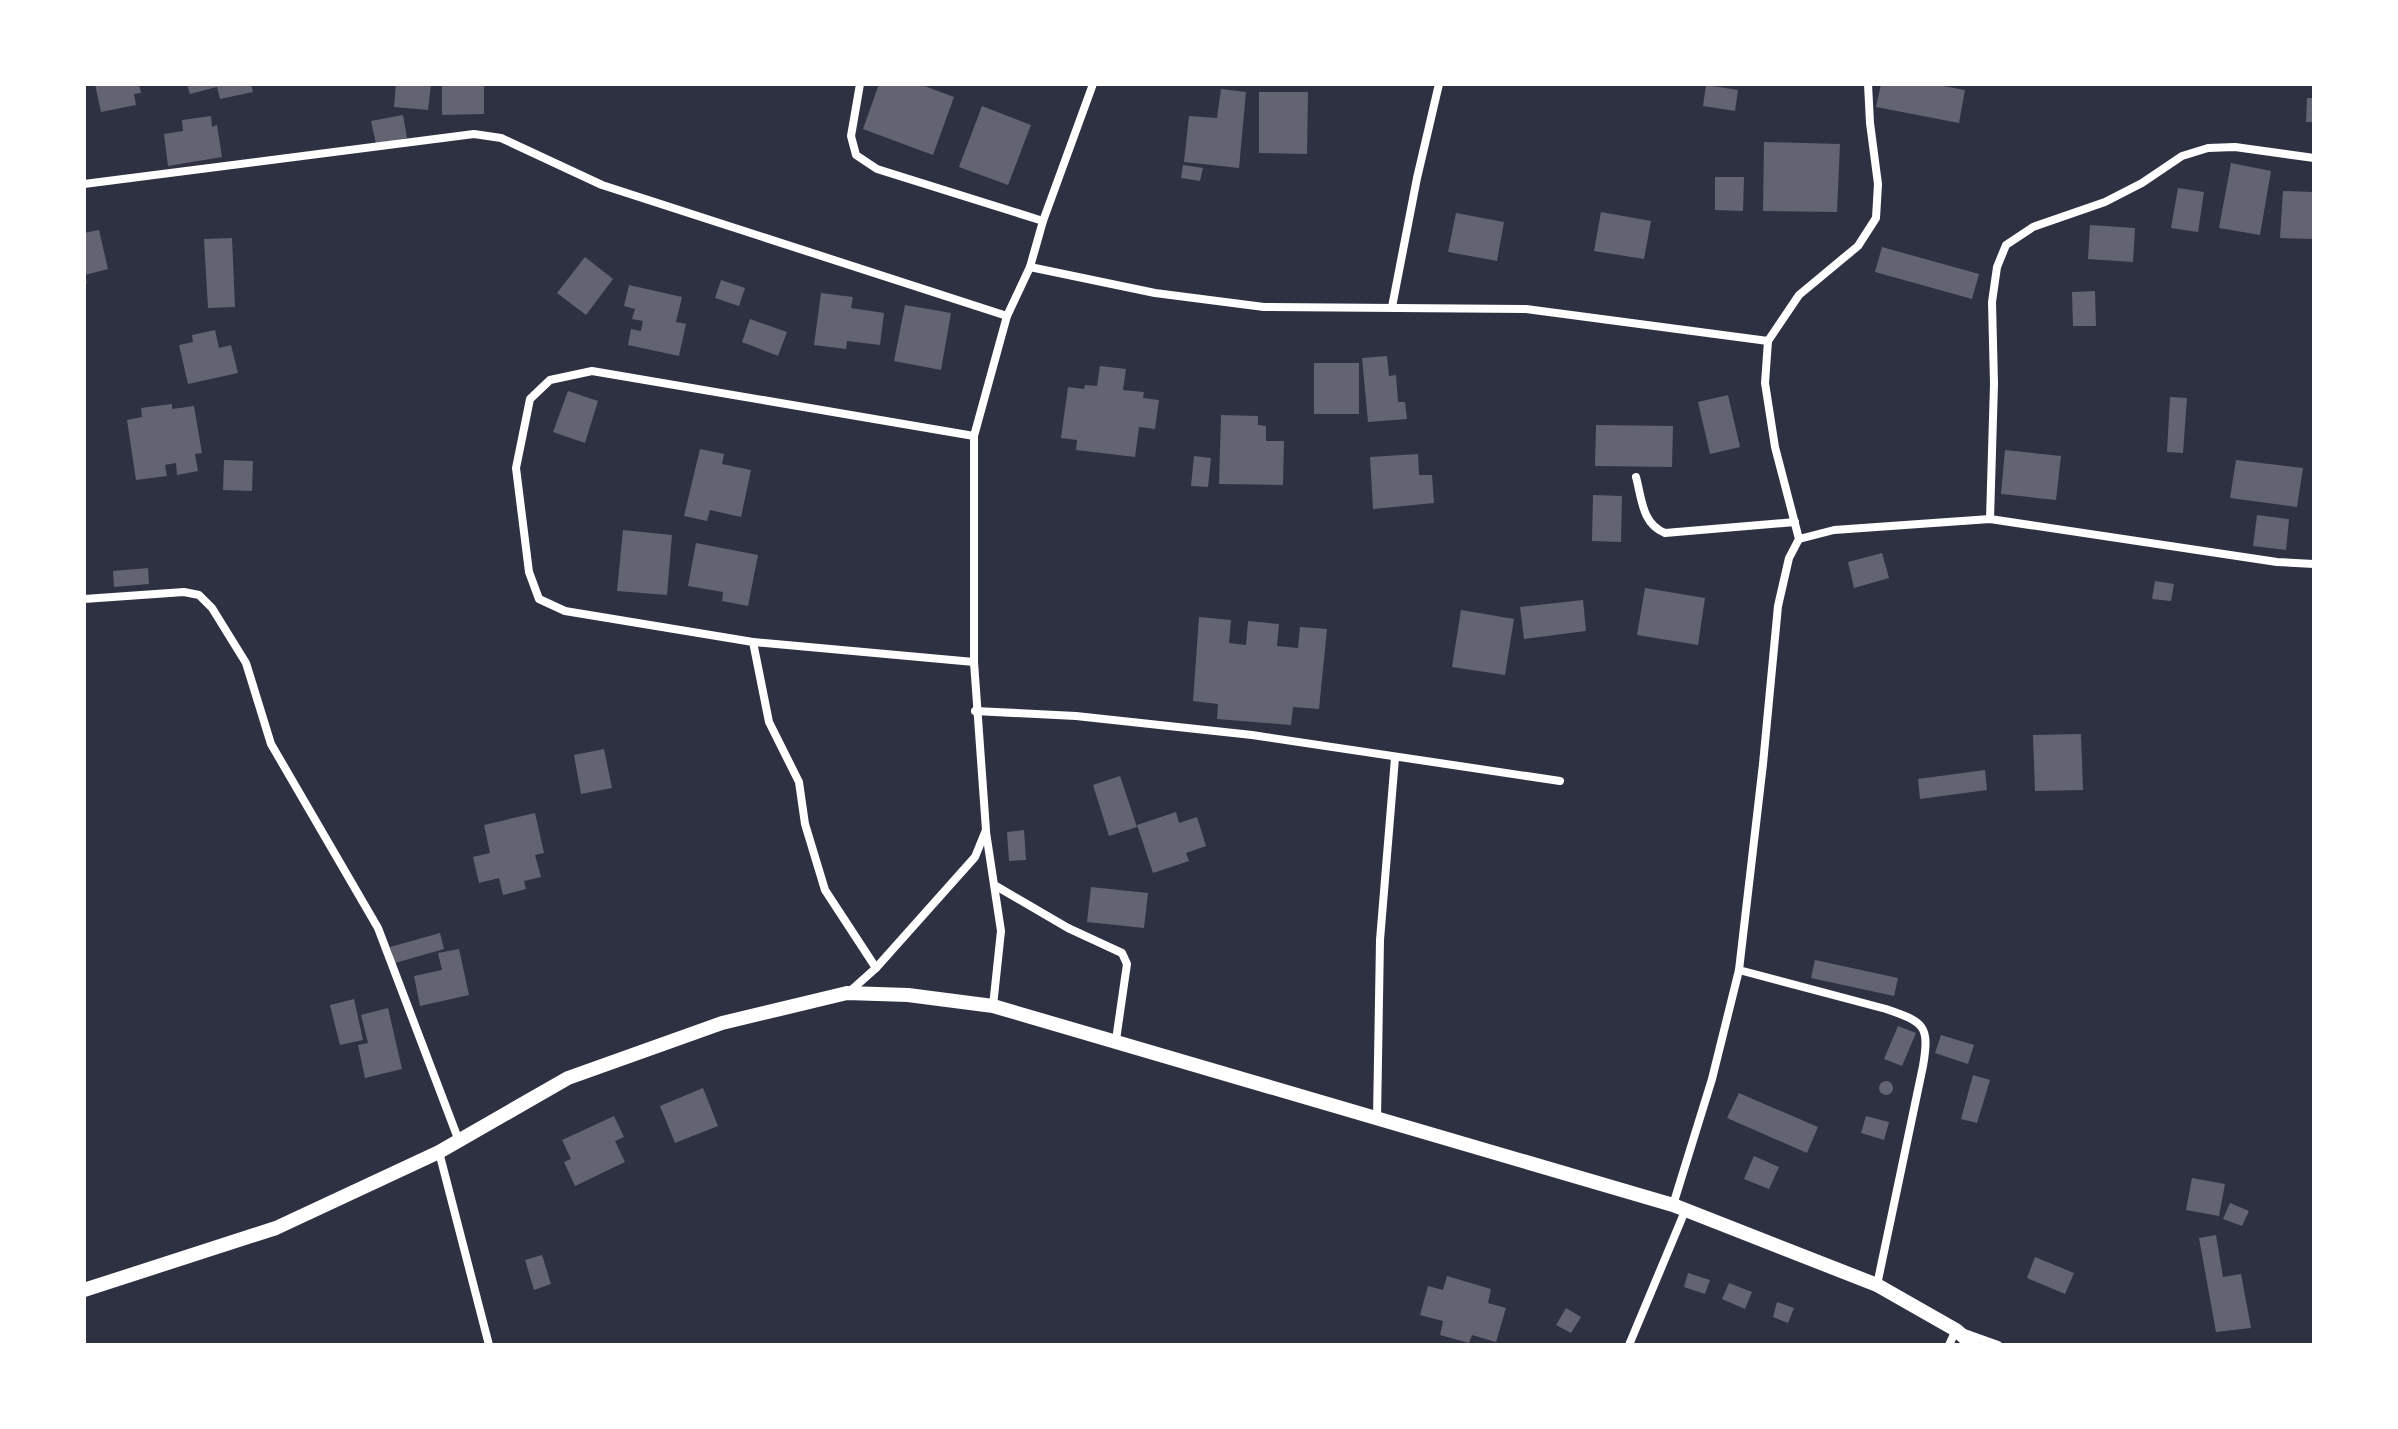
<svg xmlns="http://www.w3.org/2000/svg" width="2398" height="1429" viewBox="0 0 2398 1429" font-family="Figtree,sans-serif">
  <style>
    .building { fill: #626471 }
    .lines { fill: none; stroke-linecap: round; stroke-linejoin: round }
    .minor { stroke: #fff; stroke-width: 8 }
    .tertiary { stroke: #fff; stroke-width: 14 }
  </style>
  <rect width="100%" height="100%" fill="#2d3142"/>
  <!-- building -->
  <g class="building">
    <polygon points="95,84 139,84 141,93 134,94 136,105 101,112"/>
    <polygon points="187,84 251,84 253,92 220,99 217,87 190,94"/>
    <polygon points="396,84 431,84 428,110 394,107"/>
    <polygon points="442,84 484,84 484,114 442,115"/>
    <polygon points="879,84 919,84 954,97 933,155 863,129"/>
    <polygon points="1881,84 1933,84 1965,90 1959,123 1876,107"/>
    <polygon points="1706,85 1738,90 1735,111 1703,106"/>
    <polygon points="1221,89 1246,92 1239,168 1184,162 1189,116 1217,118"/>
    <polygon points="1259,92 1308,92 1307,154 1259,153"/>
    <polygon points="2307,98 2314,98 2314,122 2306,122"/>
    <polygon points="982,106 1031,125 1008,185 959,167"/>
    <polygon points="403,115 407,138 376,144 371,121"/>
    <polygon points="211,116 212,127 217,125 222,157 168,166 164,134 183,131 182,120"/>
    <polygon points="1764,142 1840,144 1837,212 1763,211"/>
    <polygon points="2231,163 2271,171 2260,235 2219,228"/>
    <polygon points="1183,165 1203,168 1200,181 1181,178"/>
    <polygon points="1715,177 1744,177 1743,211 1715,210"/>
    <polygon points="2178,188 2204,192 2198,232 2171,228"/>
    <polygon points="2283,191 2314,192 2314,239 2280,238"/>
    <polygon points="1601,212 1651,221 1644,259 1594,251"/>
    <polygon points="1456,213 1504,222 1497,261 1448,252"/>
    <polygon points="2090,225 2135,228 2133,262 2088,259"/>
    <polygon points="99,230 108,269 85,275 87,283 84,284 84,233"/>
    <polygon points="232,238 235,307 208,308 204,239"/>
    <polygon points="1882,247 1979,274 1972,299 1875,272"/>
    <polygon points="585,257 613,279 586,315 557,293"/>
    <polygon points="721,280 745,288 739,306 715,298"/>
    <polygon points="629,285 682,297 676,322 686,324 679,356 628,345 631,329 641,331 643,321 632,319 635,309 624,306"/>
    <polygon points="2095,291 2096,326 2073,326 2072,292"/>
    <polygon points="821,293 853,297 851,308 884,313 880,345 847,341 846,349 814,345"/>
    <polygon points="905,305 951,313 941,370 894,361"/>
    <polygon points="750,319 787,332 778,356 742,342"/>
    <polygon points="215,330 219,348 231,345 238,373 188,384 179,345 193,342 192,335"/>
    <polygon points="1387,356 1389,376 1396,375 1398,402 1405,402 1407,419 1368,422 1362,358"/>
    <rect x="1314" y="363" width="45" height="51"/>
    <polygon points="1100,366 1126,369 1123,390 1144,392 1143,398 1159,400 1155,429 1139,427 1135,457 1076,450 1077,440 1061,438 1068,387 1084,389 1085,385 1097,386"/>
    <polygon points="568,391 598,401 585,443 553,432"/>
    <polygon points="1728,395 1740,447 1710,454 1698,402"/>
    <polygon points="2170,397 2187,398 2183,453 2167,452"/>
    <polygon points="172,404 172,409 194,406 202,453 195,454 198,471 177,475 176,463 165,465 167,476 136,480 127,420 142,417 141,408"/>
    <polygon points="1221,415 1258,416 1258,425 1266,426 1266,441 1284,441 1283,485 1219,484"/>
    <polygon points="1596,425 1673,426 1672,467 1595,466"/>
    <polygon points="700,449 724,454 722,464 751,470 741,517 710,510 707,521 684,516"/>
    <polygon points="2005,450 2061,456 2056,500 2001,494"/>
    <polygon points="1418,454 1419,475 1432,475 1434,503 1373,509 1370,457"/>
    <polygon points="1194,456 1211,458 1208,487 1191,486"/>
    <polygon points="224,460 253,461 252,491 223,490"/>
    <polygon points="2236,460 2303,468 2297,507 2230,498"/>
    <polygon points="1593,495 1622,496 1621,542 1592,541"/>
    <polygon points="2257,515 2289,519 2286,550 2253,546"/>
    <polygon points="623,530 672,535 667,595 617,591"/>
    <polygon points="696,543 758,555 748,606 722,601 723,592 688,586"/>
    <polygon points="1882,553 1889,578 1854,588 1848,562"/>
    <polygon points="148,568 149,584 114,587 113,571"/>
    <polygon points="2155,581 2174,584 2171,601 2152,599"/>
    <polygon points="1645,588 1705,598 1698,645 1637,635"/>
    <polygon points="1583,600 1586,631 1524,639 1520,607"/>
    <polygon points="1461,610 1514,619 1505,675 1452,667"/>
    <polygon points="1199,617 1231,620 1229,643 1246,645 1248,621 1279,624 1277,646 1298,648 1300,627 1327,629 1319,709 1293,707 1291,725 1217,719 1218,704 1193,701"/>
    <polygon points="2081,734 2083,790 2035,791 2033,735"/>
    <polygon points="604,749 612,788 581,794 574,755"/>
    <polygon points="1985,770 1987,790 1920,799 1918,779"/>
    <polygon points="1120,776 1137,827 1109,836 1093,785"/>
    <polygon points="1176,812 1179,823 1197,817 1206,846 1186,853 1189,861 1153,873 1137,825"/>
    <polygon points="535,813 544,853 535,855 541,877 524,881 526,889 503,895 499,878 479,883 473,857 490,853 484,825"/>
    <polygon points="1024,830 1026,860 1009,861 1007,832"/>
    <polygon points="1091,887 1148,893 1144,928 1087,922"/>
    <polygon points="440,933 444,949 395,963 390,947"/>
    <polygon points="459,949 469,995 420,1006 414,976 442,970 438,953"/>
    <polygon points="1815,960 1898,978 1894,996 1811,978"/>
    <polygon points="354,999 363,1040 340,1045 330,1005"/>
    <polygon points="388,1008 402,1069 365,1078 358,1045 368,1043 361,1015"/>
    <polygon points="1898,1026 1916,1033 1902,1066 1884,1059"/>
    <polygon points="1941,1035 1974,1045 1968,1064 1935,1053"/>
    <polygon points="1973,1075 1990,1080 1977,1123 1961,1119"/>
    <circle cx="1886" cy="1088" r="7"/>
    <polygon points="703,1088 718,1126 675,1143 660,1106"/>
    <polygon points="1739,1093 1818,1127 1807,1153 1727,1118"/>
    <polygon points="614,1116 624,1137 615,1141 625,1162 575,1186 564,1162 571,1159 562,1140"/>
    <polygon points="1866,1116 1889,1122 1884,1140 1861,1133"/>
    <polygon points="1754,1156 1779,1167 1769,1189 1744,1179"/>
    <polygon points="2192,1178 2225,1184 2219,1216 2186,1210"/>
    <polygon points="2230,1203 2249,1211 2242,1226 2223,1219"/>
    <polygon points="2216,1235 2223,1277 2241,1274 2251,1328 2216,1332 2199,1238"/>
    <polygon points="542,1255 551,1284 534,1290 525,1260"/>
    <polygon points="2035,1257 2074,1273 2065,1294 2027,1278"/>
    <polygon points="1688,1273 1710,1280 1705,1294 1684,1287"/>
    <polygon points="1447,1276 1491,1289 1488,1303 1506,1308 1496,1342 1472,1335 1469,1343 1440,1335 1443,1321 1420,1315 1428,1286 1443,1290"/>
    <polygon points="1729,1283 1752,1292 1745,1309 1722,1299"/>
    <polygon points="1777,1302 1794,1308 1788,1323 1773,1317"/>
    <polygon points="1566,1308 1581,1317 1571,1333 1556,1325"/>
  </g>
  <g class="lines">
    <!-- minor -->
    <g class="minor">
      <polyline points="860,84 851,136 856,155 877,169 1043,221"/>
      <polyline points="84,184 474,134 501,138 602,185 1007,316"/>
      <polyline points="1030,267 1155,293 1264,307 1526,309 1768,341"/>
      <polyline points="1392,307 1417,178 1439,84"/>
      <path d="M1636,477C1642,499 1642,524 1665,533L1795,522"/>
      <polyline points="1990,519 1994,384 1992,302 1997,267 2006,245 2033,227 2105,202 2142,183 2182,156 2208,148 2235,147 2314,158"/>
      <polyline points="1799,539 1775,447 1765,383 1768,341 1799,295 1858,246 1876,218 1878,184 1870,123 1868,84"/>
      <polyline points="84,599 184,592 199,595 212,608 246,663 271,744 378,928 459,1141"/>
      <polyline points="753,642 769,722 799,782 805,824 825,890 876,968"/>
      <polyline points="974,662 753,642 565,611 539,599 529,572 516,468 530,399 550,380 592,371 974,436"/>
      <polyline points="975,711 1076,716 1252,735 1560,781"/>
      <polyline points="986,832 1001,931 993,1006"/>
      <polyline points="996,886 1068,928 1122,953 1127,964 1116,1040"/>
      <path d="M1739,970L1886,1009C1924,1022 1930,1025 1923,1066L1877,1285"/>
      <polyline points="848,993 876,968 975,857 986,830 974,662 974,436 1007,316 1030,267 1043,221 1093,84"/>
      <polyline points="1377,1119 1380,940 1395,758"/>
      <polyline points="439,1152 489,1345"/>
      <polyline points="1673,1205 1712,1079 1739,970 1763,764 1778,606 1789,558 1799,539 1834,530 1990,519 2277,562 2314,564"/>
      <polyline points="1629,1345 1685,1211"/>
      <polyline points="1949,1345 1956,1330 1998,1345"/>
    </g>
    <!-- tertiary -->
    <polyline class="tertiary" points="84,1290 276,1228 439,1152 568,1078 722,1023 847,993 908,995 993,1006 1673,1205 1877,1285 1956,1330 1973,1345"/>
  </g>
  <!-- border -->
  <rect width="2398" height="1429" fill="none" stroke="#ffffff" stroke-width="172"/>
</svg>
